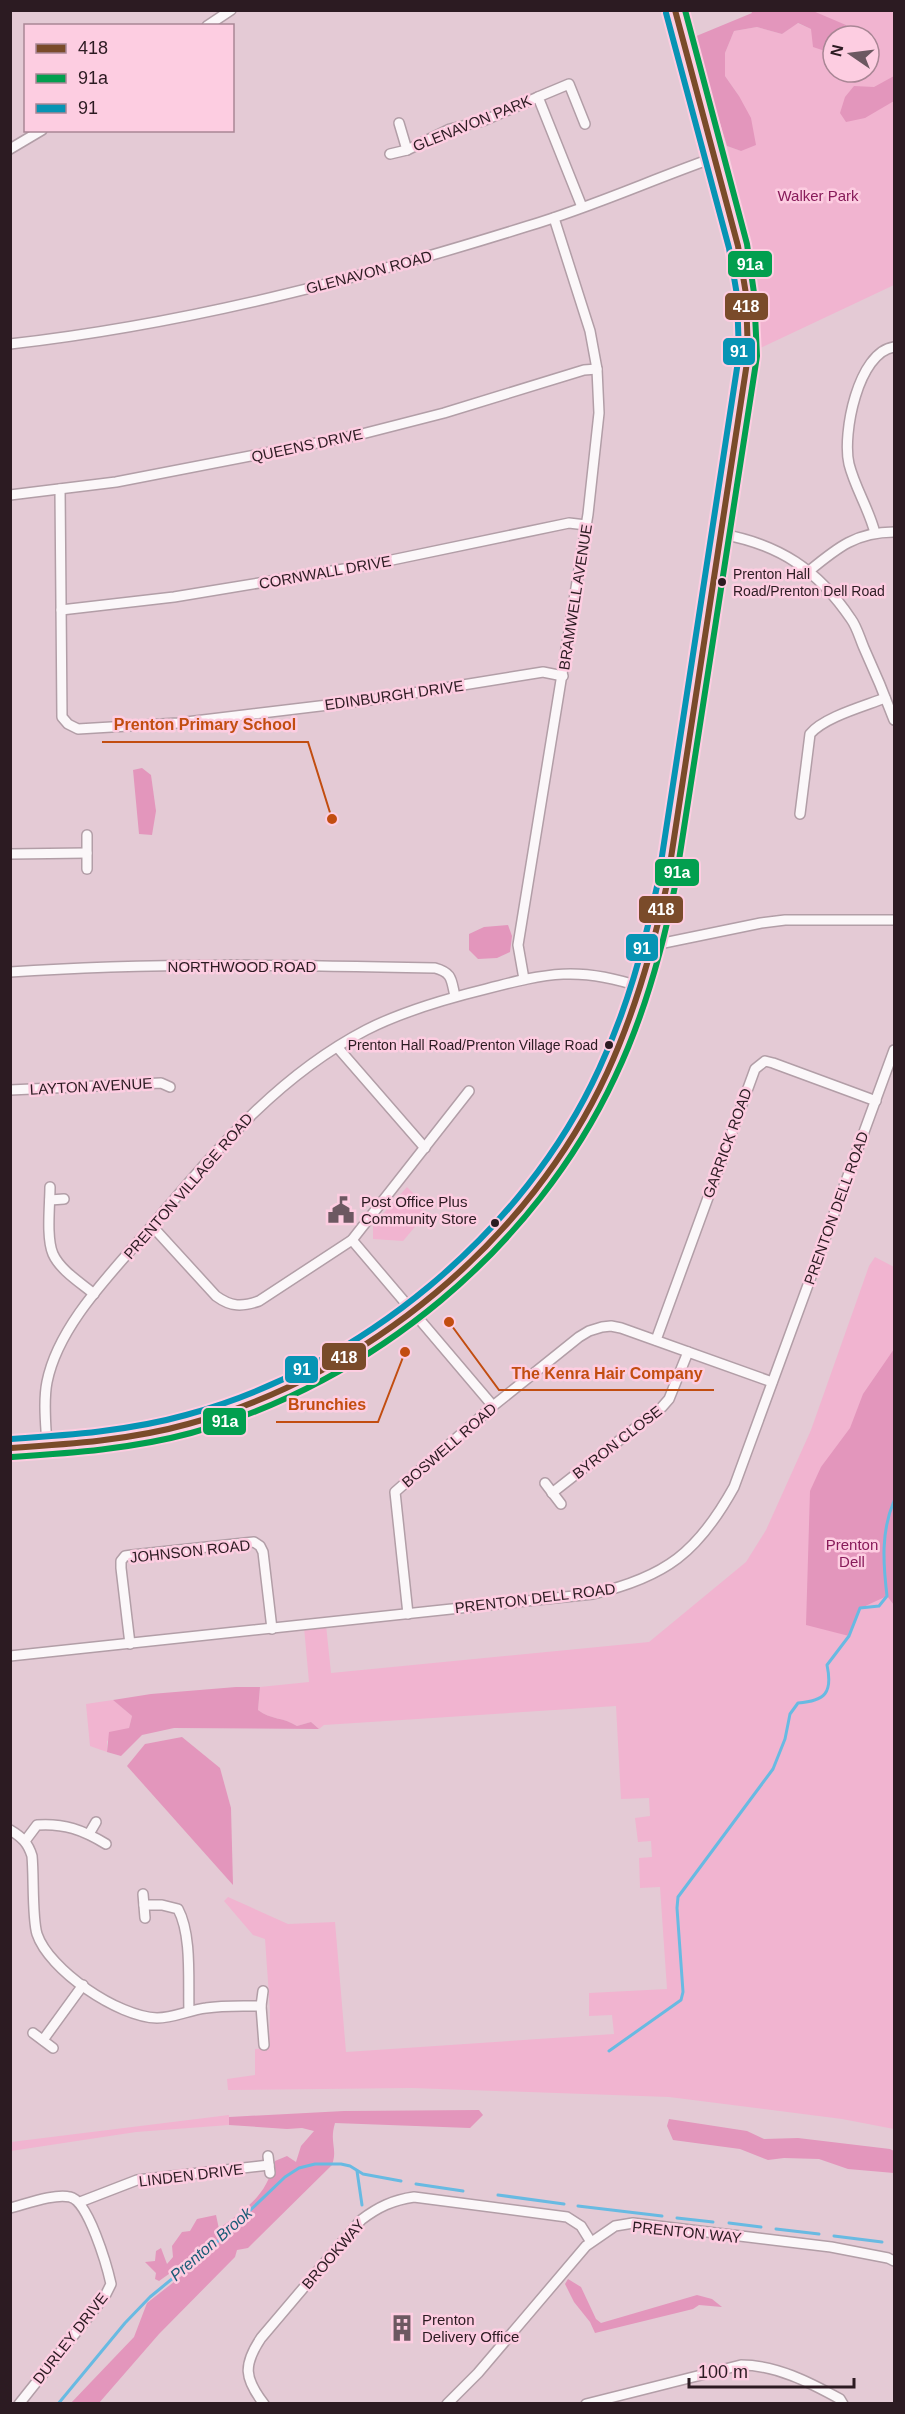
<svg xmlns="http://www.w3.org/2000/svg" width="905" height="2414" viewBox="0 0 905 2414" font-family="Arial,sans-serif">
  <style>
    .green { fill: #f1b4d0 }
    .forest { fill: #e396bc }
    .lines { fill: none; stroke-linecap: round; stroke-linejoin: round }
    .stream { stroke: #68bae2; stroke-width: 3 }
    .street-casing { stroke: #b29ea7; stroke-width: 12 }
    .secondary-casing { stroke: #b29ea7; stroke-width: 15 }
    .street { stroke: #fbf7f9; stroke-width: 9 }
    .secondary { stroke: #fbf7f9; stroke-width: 12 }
    .bus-1-casing { stroke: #fdcde1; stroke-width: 10 }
    .bus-2-casing { stroke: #fdcde1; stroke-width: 10 }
    .bus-3-casing { stroke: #fdcde1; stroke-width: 10 }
    .bus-1 { stroke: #7a4b2a; stroke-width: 6 }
    .bus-2 { stroke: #029f4f; stroke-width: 6 }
    .bus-3 { stroke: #0794b4; stroke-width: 6 }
    .bus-dot { fill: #2c1b22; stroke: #fdcde1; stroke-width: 2 }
    .labels { text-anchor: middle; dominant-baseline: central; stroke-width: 5; stroke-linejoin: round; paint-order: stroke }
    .bus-label { font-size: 14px; fill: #2c1b22; stroke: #fdcde1; text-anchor: start }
    .street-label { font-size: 15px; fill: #2c1b22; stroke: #fdcde1 }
    .park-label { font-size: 15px; fill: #881b5a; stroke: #fdcde1 }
    .poi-label { font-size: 15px; fill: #2c1b22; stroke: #fdcde1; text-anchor: start }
    .water-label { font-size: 16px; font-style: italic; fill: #1b5c77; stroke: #fdcde1 }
    .leader { fill: none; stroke: #c24d10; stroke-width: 2 }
    .callout-dot { fill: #c24d10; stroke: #fdcde1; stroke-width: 2 }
    .callout-label { font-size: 16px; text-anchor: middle; font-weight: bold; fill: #c24d10; stroke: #fdcde1; stroke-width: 5; stroke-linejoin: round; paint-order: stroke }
    .line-badge { stroke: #fdcde1; stroke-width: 2 }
    .badge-label { font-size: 16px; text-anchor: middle; font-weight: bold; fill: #fff }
  </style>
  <rect width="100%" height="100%" fill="#e4cad5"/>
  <!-- green -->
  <g class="green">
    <polygon points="813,10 894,11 894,285 752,352 760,343 757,275 727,146 741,151 739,96 725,76 725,53 734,31 757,27 782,34 797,23 811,29 828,52 833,51 833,72 869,72 869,36 854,36 846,25 812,12"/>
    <polygon points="407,1187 418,1198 424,1216 403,1241 373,1239 373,1225"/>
    <path d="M875,1257L894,1267V2129L842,2119L669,2097L412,2088L228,2090L227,2079L255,2075V2049L269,2048L270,2010L265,1939L253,1935L224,1901L228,1897L288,1924L335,1922L346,2052L614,2034L612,2015L589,2016V1993L667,1989L660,1887L640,1888L639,1858L652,1857L651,1841L638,1842L635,1818L650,1816L649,1798L621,1799L616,1706L324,1725L319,1729L311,1722L297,1726C283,1717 271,1720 258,1710L260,1687L309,1682L304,1627L326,1625L331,1673L649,1642L746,1562L766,1530L811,1430L869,1266Z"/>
    <polygon points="113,1700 132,1716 129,1728 107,1741 107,1752 90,1746 86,1704"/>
    <polygon points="229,2115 229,2125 136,2132 11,2151 11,2142"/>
  </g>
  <!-- forest -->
  <g class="forest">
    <polygon points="751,11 813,11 846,25 854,36 833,36 833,51 828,52 813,47 811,29 798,23 782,34 757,27 734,31 725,53 725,76 739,96 751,118 756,145 741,151 727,146 694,37 752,13"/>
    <polygon points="894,76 894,101 865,118 846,122 840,113 845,97 854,86 874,87"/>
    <polygon points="142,768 151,775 156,811 152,835 139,834 133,770"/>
    <polygon points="508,925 512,936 510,952 497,958 478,959 469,950 469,934 484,927"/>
    <polygon points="894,1349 894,1605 887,1596 861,1608 849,1636 806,1625 810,1491 821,1467 850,1428 863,1394"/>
    <path d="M236,1687H260L258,1710C271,1720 283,1717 297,1726L311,1722L319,1729L174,1728L142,1735L121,1756L107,1752L109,1732L129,1728L132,1716L113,1700L151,1694Z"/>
    <polygon points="182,1737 220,1768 231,1808 233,1885 127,1766 145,1744"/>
    <path d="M479,2110L483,2115L470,2128L335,2123C329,2143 338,2148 332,2165L248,2248L237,2250L235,2257L159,2334L99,2403L70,2404L134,2337L147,2303L202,2260V2251L198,2246L193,2264H183L159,2281L155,2279L156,2273L145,2262L155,2261L156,2251L161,2248L167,2264L173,2257L172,2246L182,2232L190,2231L197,2219L216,2215L219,2229C248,2206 265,2198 275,2161L287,2156L296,2162L301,2146L314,2131L302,2128L287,2129L229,2125V2117L344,2111Z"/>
    <polygon points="669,2119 747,2131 764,2139 798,2138 890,2149 894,2151 894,2173 848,2169 819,2159 784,2158 768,2160 740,2149 673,2140 667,2126"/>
    <polygon points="568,2279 581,2287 596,2319 601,2323 697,2295 712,2299 722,2307 699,2305 693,2309 595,2333 590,2322 574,2302 565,2284"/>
  </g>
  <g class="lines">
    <!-- stream -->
    <g class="stream">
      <path d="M609,2051L681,2000L683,1992L677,1908L678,1897L773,1769L785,1739L790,1714L798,1703C825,1701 833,1693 827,1665L849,1636L860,1608L879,1606L887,1596C883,1563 881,1531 894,1501"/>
      <polyline points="357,2171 362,2205"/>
      <polyline points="416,2184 463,2191"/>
      <polyline points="498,2195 564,2204"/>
      <polyline points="578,2206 662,2216"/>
      <polyline points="677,2218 713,2222"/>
      <polyline points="729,2223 761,2227"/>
      <polyline points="776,2229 819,2234"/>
      <polyline points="834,2236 882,2242"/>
      <polyline points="58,2404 125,2323 150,2297 218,2241 285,2177 299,2168 315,2164 341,2164 350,2166 363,2174 401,2181"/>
    </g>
    <defs>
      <g id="street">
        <polyline points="207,26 231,10"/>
        <polyline points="399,123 407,150"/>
        <polyline points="10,149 42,130"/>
        <polyline points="390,154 407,150 450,129 483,121 538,97"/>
        <polyline points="582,207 538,97 569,84 585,124"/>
        <path d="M10,344C187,324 359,279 528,226C592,207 653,179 716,157"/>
        <polyline points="60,489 62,717 68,724 78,729 178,723 370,700 543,672 563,676"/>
        <polyline points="10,495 116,482 358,435 444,413 584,370 597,369"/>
        <path d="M875,533C869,509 855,488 849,464C842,434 858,352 894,347"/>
        <path d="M721,534C779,544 818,570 851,619C857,627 860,639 864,648C875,672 885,696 894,720"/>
        <path d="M809,571C837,548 856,532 894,532"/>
        <polyline points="61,610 174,597 368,565 569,523 586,525"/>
        <path d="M800,814L810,734C824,717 865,706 885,698"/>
        <polyline points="87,835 87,869"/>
        <polyline points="10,854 87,853"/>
        <polyline points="654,945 761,923 785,920 894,920"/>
        <path d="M10,972C152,962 293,965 435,968C453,973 451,980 455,996"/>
        <polyline points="524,979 518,945 588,514 599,413 597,369 590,331 554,218"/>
        <polyline points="338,1048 425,1148"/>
        <polyline points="10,1090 161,1083 170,1087"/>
        <path d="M50,1187C50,1205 46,1238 53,1254C60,1270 81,1283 94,1294"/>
        <polyline points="50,1200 64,1199"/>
        <path d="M152,1226L216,1296C231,1307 242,1307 259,1301L352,1240L469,1091"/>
        <polyline points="352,1240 493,1406"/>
        <polyline points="656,1340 755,1069 765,1061 773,1063 876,1101"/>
        <path d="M47,1446C46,1426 43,1402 47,1382C59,1322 117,1268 155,1222C218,1148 278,1076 366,1030C403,1011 445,999 486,989C547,973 579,966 641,987"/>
        <polyline points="545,1483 561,1504"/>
        <polyline points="552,1493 662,1407 669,1399 688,1352"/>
        <polyline points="408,1614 395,1492 493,1406 579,1337 589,1331 602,1327 611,1326 621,1328 772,1382"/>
        <polyline points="130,1644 121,1568 121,1561 125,1556 132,1555 254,1542 260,1546 263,1552 272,1629"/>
        <path d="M10,1656L593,1594C666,1577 698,1552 734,1487L894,1050"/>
        <path d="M10,1830C22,1837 28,1843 32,1856C34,1876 32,1918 37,1934C49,1970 118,2017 157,2018C174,2018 189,2010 206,2008C224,2005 243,2006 261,2006"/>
        <polyline points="89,1834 96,1822"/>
        <path d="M25,1841L37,1825C64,1823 83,1830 106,1844"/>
        <polyline points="143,1894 145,1918"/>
        <path d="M144,1905H162L178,1909C192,1935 188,1981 189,2011"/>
        <polyline points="263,1991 261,2006 264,2045"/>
        <polyline points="33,2033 53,2048"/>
        <polyline points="43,2040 83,1985"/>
        <polyline points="268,2156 270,2173"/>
        <polyline points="80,2202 137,2180 269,2165"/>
        <path d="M10,2208C26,2204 55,2193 70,2197C88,2200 107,2266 111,2284L105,2296L19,2404"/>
        <path d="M264,2404C244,2378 243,2365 261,2338L361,2220C378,2207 393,2200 414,2197L567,2217L581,2226L591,2242"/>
        <polyline points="447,2404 478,2373 586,2246 615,2226 633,2223 831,2247 888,2258 894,2261"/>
        <path d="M586,2404L741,2365C776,2365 809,2382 840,2399L843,2404"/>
      </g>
      <path id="secondary" d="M10,1448C78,1444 146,1438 210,1418C406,1358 570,1197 636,1003C671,902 681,784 698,678C709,603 721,527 732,451C737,415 748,378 748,342C749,277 731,214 714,152C702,105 690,57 675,10"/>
    </defs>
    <!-- street casing -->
    <use href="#street" class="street-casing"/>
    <!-- secondary casing -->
    <use href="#secondary" class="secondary-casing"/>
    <!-- street -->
    <use href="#street" class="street"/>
    <!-- secondary -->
    <use href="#secondary" class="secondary"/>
    <defs>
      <path id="bus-1" d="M10,1448C70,1444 131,1440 188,1424C366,1376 530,1240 607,1073C635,1012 653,949 667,884L748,356L746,294L738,246L675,10"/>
      <path id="bus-2" d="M11,1457C71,1453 132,1449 191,1433C372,1383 535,1248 615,1077C644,1016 662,952 675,886L757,356L754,293L747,244L685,10"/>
      <path id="bus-3" d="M10,1439C69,1435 129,1431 186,1415C360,1368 524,1233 599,1069C627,1009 644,947 658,882L739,355L737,295L729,248L666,13"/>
    </defs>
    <!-- bus-1 casing -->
    <use href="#bus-1" class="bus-1-casing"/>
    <!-- bus-2 casing -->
    <use href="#bus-2" class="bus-2-casing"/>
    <!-- bus-3 casing -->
    <use href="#bus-3" class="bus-3-casing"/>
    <!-- bus-1 -->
    <use href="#bus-1" class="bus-1"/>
    <!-- bus-2 -->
    <use href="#bus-2" class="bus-2"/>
    <!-- bus-3 -->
    <use href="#bus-3" class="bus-3"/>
  </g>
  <!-- icons -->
  <defs>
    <symbol id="civic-bare" viewBox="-9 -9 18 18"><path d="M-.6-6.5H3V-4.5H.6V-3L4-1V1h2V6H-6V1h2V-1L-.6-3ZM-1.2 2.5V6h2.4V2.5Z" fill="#6c5861" stroke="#fdcde1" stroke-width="2.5" paint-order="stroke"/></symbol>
    <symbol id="building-bare" viewBox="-9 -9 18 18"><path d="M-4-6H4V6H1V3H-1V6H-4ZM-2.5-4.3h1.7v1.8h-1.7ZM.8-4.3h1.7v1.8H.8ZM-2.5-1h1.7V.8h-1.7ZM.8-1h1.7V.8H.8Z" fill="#6c5861" stroke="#fdcde1" stroke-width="2.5" paint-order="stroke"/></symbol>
  </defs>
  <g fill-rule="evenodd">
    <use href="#civic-bare" x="322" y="1191" width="38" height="38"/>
    <use href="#building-bare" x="383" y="2309" width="38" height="38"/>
  </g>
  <!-- markers -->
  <g class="bus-dot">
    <circle cx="722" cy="582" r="5"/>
    <circle cx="609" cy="1045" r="5"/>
    <circle cx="495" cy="1223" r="5"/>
  </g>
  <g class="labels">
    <!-- bus labels -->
    <g class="bus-label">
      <text x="733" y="574">Prenton Hall<tspan x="733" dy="17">Road/Prenton Dell Road</tspan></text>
      <text x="598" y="1045" text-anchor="end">Prenton Hall Road/Prenton Village Road</text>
    </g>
    <!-- street labels -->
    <g class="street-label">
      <text transform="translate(472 123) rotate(-22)">GLENAVON PARK</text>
      <text transform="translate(369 272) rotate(-15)">GLENAVON ROAD</text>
      <text transform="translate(307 445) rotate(-12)">QUEENS DRIVE</text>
      <text transform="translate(325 572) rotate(-10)">CORNWALL DRIVE</text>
      <text transform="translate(575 597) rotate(-81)">BRAMWELL AVENUE</text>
      <text transform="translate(394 695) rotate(-8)">EDINBURGH DRIVE</text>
      <text x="242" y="966">NORTHWOOD ROAD</text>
      <text transform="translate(91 1086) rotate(-3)">LAYTON AVENUE</text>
      <text transform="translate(727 1143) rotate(-70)">GARRICK ROAD</text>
      <text transform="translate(188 1186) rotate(-49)">PRENTON VILLAGE ROAD</text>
      <text transform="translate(836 1208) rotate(-70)">PRENTON DELL ROAD</text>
      <text transform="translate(617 1442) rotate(-38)">BYRON CLOSE</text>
      <text transform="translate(449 1445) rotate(-41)">BOSWELL ROAD</text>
      <text transform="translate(190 1551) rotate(-6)">JOHNSON ROAD</text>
      <text transform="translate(535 1598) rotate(-7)">PRENTON DELL ROAD</text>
      <text transform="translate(191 2175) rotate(-7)">LINDEN DRIVE</text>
      <text transform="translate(687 2232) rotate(6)">PRENTON WAY</text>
      <text transform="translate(333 2254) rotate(-49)">BROOKWAY</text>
      <text transform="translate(70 2338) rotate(-52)">DURLEY DRIVE</text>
    </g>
    <!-- park labels -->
    <g class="park-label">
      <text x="818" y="195">Walker Park</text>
      <text x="852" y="1544">Prenton<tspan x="852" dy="17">Dell</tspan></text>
    </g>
    <!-- poi labels -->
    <g class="poi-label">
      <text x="361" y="1201">Post Office Plus<tspan x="361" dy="17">Community Store</tspan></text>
      <text x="422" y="2319">Prenton<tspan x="422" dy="17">Delivery Office</tspan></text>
    </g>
    <!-- water labels -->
    <g class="water-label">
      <text transform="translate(211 2244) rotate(-41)">Prenton Brook</text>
    </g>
  </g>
  <!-- callouts -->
  <path class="leader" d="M332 819L308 742H102M449 1322L499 1390H714M405 1352L378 1422H276"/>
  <g class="callout-dot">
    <circle cx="332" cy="819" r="6"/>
    <circle cx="449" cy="1322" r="6"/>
    <circle cx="405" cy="1352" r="6"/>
  </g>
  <g class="callout-label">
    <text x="205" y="730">Prenton Primary School</text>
    <text x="607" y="1379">The Kenra Hair Company</text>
    <text x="327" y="1410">Brunchies</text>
  </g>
  <g class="line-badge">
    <rect x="727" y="250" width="46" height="28" rx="6" fill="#029f4f"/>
    <rect x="724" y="292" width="45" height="29" rx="6" fill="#7a4b2a"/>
    <rect x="722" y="337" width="34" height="29" rx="6" fill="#0794b4"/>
    <rect x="654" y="858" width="46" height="29" rx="6" fill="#029f4f"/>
    <rect x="638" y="895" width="46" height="29" rx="6" fill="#7a4b2a"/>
    <rect x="625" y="933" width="34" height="29" rx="6" fill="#0794b4"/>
    <rect x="321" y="1342" width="46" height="29" rx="6" fill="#7a4b2a"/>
    <rect x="284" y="1355" width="35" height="29" rx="6" fill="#0794b4"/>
    <rect x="202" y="1407" width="45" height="29" rx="6" fill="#029f4f"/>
  </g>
  <g class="badge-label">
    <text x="750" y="270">91a</text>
    <text x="746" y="312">418</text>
    <text x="739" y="357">91</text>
    <text x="677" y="878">91a</text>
    <text x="661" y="915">418</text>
    <text x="642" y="954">91</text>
    <text x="344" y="1363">418</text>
    <text x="302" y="1375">91</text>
    <text x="225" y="1427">91a</text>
  </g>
  <!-- border -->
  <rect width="905" height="2414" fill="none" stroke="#2c1b22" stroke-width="24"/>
  <!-- legend -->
  <rect x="24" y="24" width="210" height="108" fill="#fdcde1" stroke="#a98695" stroke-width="1.5"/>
  <rect x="36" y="44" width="30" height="9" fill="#7a4b2a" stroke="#a98695" stroke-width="1.5"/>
  <text x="78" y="54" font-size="18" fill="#2c1b22">418</text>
  <rect x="36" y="74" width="30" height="9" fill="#029f4f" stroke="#a98695" stroke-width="1.5"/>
  <text x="78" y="84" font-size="18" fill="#2c1b22">91a</text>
  <rect x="36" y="104" width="30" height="9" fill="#0794b4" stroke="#a98695" stroke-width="1.5"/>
  <text x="78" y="114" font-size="18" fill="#2c1b22">91</text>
  <!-- north arrow -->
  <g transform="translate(851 54) rotate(284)"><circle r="28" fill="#fdcde1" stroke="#a98695" stroke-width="1.5"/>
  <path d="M0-4.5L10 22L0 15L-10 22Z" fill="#6c5861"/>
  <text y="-9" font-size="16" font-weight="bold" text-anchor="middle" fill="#2c1b22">N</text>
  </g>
  <!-- scale -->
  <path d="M689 2378v9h165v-9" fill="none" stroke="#2c1b22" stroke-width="3"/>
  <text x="698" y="2378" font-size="18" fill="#2c1b22" stroke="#fdcde1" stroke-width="4.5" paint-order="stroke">100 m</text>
</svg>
